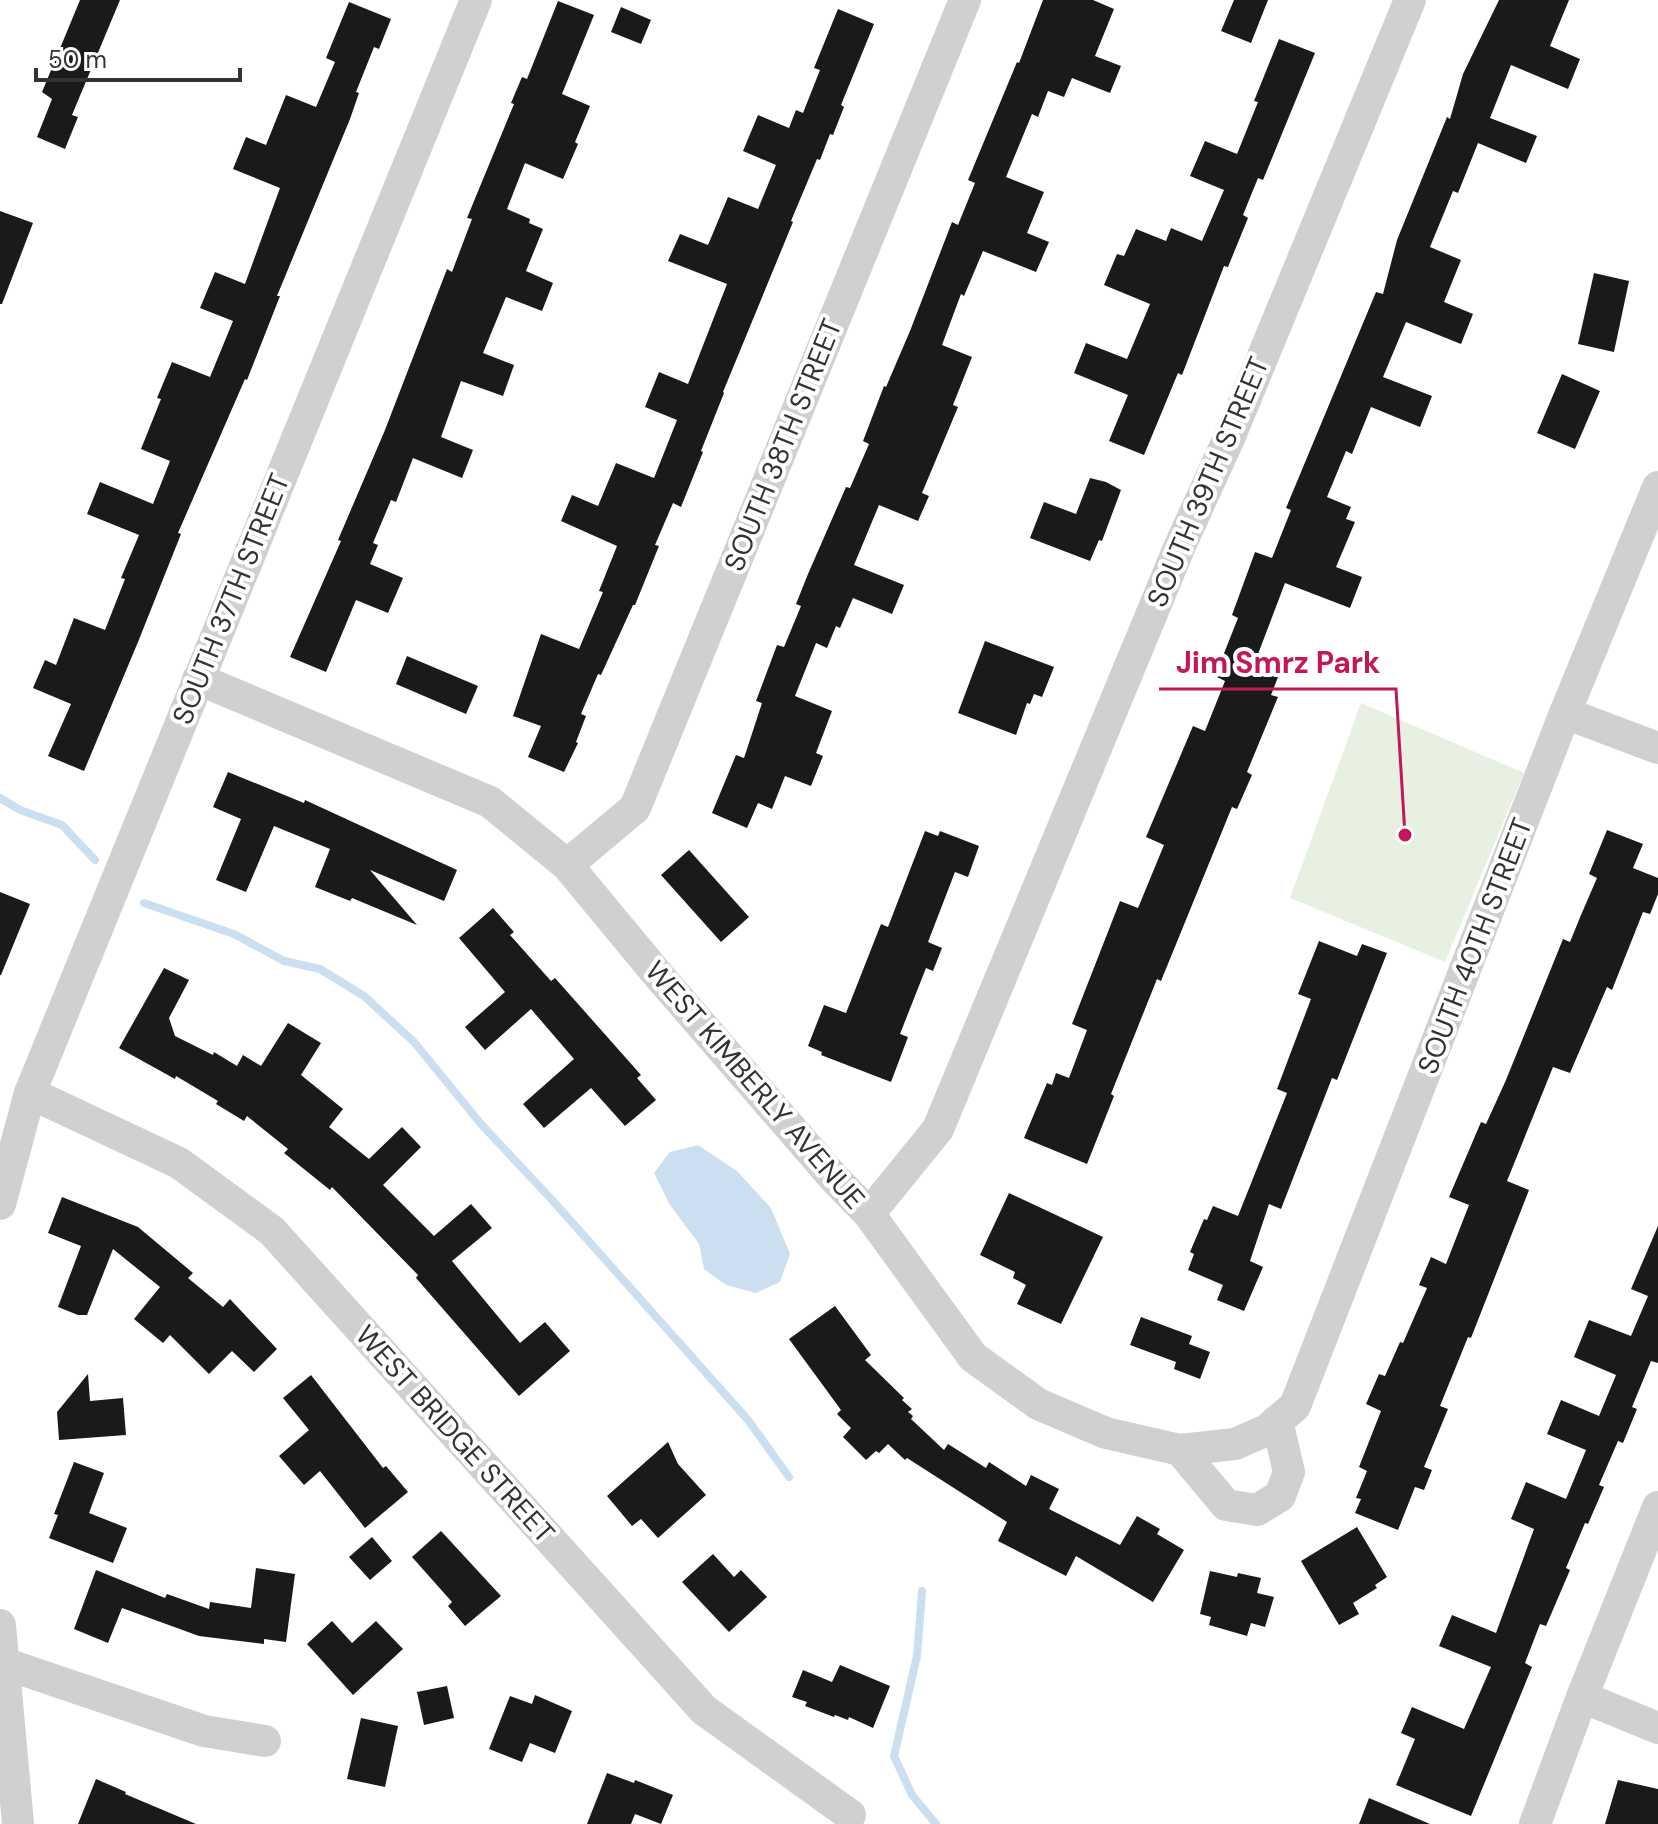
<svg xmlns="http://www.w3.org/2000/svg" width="1658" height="1824" viewBox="0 0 1658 1824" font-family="'DM Sans',sans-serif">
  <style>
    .green { fill: #e7f0e1 }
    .water { fill: #ccdff0 }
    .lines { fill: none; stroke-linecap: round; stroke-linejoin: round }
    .stream { stroke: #ccdff0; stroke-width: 8 }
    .building { fill: #1a1a1a }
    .street { stroke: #d0d0d0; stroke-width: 32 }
    .labels { text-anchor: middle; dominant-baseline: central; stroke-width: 8; stroke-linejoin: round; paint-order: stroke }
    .street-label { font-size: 28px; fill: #333; stroke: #fff }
    .leader { fill: none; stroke: #c2185b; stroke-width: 3 }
    .callout-dot { fill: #c2185b; stroke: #fff; stroke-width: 3 }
    .callout-label { font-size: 30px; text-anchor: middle; font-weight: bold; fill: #c2185b; stroke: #fff; stroke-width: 8; stroke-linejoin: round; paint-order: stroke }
  </style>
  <rect width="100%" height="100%" fill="#fff"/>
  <!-- green -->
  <polygon class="green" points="1361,703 1524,773 1445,962 1290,898"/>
  <!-- water -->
  <polygon class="water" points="698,1145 737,1171 771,1208 790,1254 780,1282 756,1293 726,1285 704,1269 699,1244 670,1205 654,1173 670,1152"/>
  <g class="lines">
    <!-- stream -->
    <g class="stream">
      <polyline points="0,798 20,810 62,825 95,860"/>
      <polyline points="144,903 234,934 284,961 320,969 364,996 414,1042 481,1124 553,1201 748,1420 789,1477"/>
      <polyline points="922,1591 917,1656 894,1756 912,1795 936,1824"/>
    </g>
  </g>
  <!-- building -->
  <g class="building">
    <polygon points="80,0 120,0 72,115 78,117 65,149 37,137 52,99 42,92"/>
    <polygon points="1043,0 1093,0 1114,9 1095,56 1121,66 1110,93 1072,78 1064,97 1048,91 1038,117 1032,114 1006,177 1044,192 1027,233 1049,242 1036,272 983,251 964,296 961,294 942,345 972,357 953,405 958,407 922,493 929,496 918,521 879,505 854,565 904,585 892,614 853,598 840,628 836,626 827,648 816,643 795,696 832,711 816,753 823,756 811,786 785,776 772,809 758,803 747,828 712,813 736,755 744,758 762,703 756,701 777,645 784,647 801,606 796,604 808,574 846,487 850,488 869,444 863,441 884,386 886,387 910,331 952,222 958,225 975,183 968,180 1017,62 1019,63"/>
    <polygon points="1234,0 1268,0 1251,43 1221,31"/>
    <polygon points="1499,0 1569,0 1550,46 1580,59 1568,89 1511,65 1490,118 1537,136 1526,163 1478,143 1458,193 1453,191 1430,247 1461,260 1444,302 1473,314 1461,344 1406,322 1383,377 1432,396 1420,427 1371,407 1352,454 1346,451 1327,497 1351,507 1346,519 1355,522 1336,567 1362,577 1350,608 1285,583 1255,662 1280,672 1271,695 1278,697 1247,772 1252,775 1237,809 1232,807 1161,981 1157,979 1111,1094 1114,1096 1087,1164 1024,1138 1047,1083 1052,1085 1056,1073 1069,1078 1087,1030 1072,1024 1120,901 1138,908 1164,845 1146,837 1193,726 1205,731 1225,681 1215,676 1238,618 1232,615 1255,552 1272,558 1291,510 1286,508 1376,292 1383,294 1397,240 1447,117 1450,119 1463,74"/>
    <polygon points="558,1 594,15 562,94 590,106 575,142 578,144 563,179 525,163 507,209 530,219 529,223 543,229 526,271 553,283 542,311 506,297 483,353 514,365 503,396 461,381 441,437 473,450 462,478 413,458 396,502 391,500 373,543 378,545 370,564 403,578 388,613 356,600 326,672 290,657 341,541 338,540 385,430 447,269 452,272 472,219 467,218 514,104 511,103 522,77 527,79"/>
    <polygon points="349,2 391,19 379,49 374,47 356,92 359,93 350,119 277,296 280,296 247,380 245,379 178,533 181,534 138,642 84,771 48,756 71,704 33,688 45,660 56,665 74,618 105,630 125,579 121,578 139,535 87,514 100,482 153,504 170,461 141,449 161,399 157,398 172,362 210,377 233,321 200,308 215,272 245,284 280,188 233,169 246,137 266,145 286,95 316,107 335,62 326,58"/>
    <polygon points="621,7 651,20 641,44 611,32"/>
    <polygon points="838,9 874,24 841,105 844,107 833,135 830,134 820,160 817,159 791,221 793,222 723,392 724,393 701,451 703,452 681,507 673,503 655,545 659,546 635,605 633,605 601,675 598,674 581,714 586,716 576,742 578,743 564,772 528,757 541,726 513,716 541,634 579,649 603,592 599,591 617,546 561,521 572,495 598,506 616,463 654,478 677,420 645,407 659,372 688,384 727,284 668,261 680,234 708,245 728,197 758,209 776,165 743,151 758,115 789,128 796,110 803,113 820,70 814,68"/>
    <polygon points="1279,39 1315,53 1263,180 1258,178 1243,215 1248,218 1228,267 1224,266 1182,375 1178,373 1144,455 1109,441 1128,395 1074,373 1086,343 1127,359 1150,304 1104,285 1117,254 1124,256 1136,229 1166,241 1171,228 1202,241 1224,190 1190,176 1205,141 1237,154 1258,102 1254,101"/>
    <polygon points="0,211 33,223 2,304 0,304"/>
    <polygon points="1594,273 1629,281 1614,352 1578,344"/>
    <polygon points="1562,374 1600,391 1575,449 1537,433"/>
    <polygon points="1090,478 1106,482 1121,490 1102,541 1099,540 1090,561 1030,538 1044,502 1076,514"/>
    <polygon points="985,641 1054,667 1042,697 1034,694 1030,704 1027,703 1016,735 958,713"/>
    <polygon points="407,656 478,686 466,714 396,684"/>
    <polygon points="228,772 304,803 305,800 457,870 444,901 370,870 417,925 352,898 350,901 315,887 330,849 274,826 246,892 216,880 241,819 213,807"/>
    <polygon points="1607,830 1643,844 1633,868 1658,878 1658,894 1650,914 1643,912 1612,990 1607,987 1570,1073 1553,1067 1507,1181 1529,1190 1471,1338 1468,1337 1440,1406 1448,1409 1424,1467 1432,1470 1424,1490 1415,1487 1398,1530 1355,1513 1361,1499 1356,1498 1367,1471 1359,1467 1381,1411 1366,1404 1379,1374 1385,1376 1400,1342 1403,1343 1427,1288 1419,1285 1431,1257 1446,1264 1469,1205 1449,1197 1481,1122 1486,1124 1506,1080 1563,939 1570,942 1581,915 1597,878 1589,874"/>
    <polygon points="925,831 938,836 940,831 979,846 968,877 955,872 928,942 942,948 933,971 926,968 900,1034 908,1037 891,1082 821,1055 822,1052 808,1046 824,1005 846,1013 881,924 888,927"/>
    <polygon points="689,850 749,917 721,942 661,875"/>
    <polygon points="0,892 30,904 1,975 0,975"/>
    <polygon points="493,908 514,932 510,935 551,981 555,978 641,1075 637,1078 656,1100 625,1126 591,1088 544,1128 523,1104 574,1059 531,1009 485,1050 465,1027 505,992 459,938"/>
    <polygon points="1319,941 1357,956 1362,944 1387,953 1337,1080 1332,1078 1281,1209 1269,1204 1250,1261 1263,1267 1244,1311 1217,1300 1223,1285 1188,1270 1194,1254 1190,1252 1204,1219 1207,1220 1213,1206 1238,1216 1287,1093 1277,1089 1311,999 1298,994"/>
    <polygon points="164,968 189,980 169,1018 175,1036 213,1055 214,1052 237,1066 243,1055 261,1066 288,1023 321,1043 301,1075 343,1109 329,1127 369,1159 402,1127 421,1147 383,1185 434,1236 471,1204 492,1228 452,1261 520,1343 545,1322 570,1351 519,1396 416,1278 418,1275 332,1187 330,1190 284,1153 288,1149 247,1116 244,1121 216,1104 218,1101 176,1076 175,1079 119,1048"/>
    <polygon points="1009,1193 1103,1237 1061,1324 1017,1304 1026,1285 1013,1278 1015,1272 980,1255"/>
    <polygon points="62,1197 138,1227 193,1273 188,1278 223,1307 230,1299 277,1349 254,1372 232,1351 209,1374 170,1335 163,1343 134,1319 160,1287 113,1249 87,1315 78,1315 58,1307 81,1246 48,1233"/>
    <polygon points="1658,1226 1658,1363 1651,1361 1632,1407 1637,1409 1623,1443 1618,1441 1599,1485 1604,1487 1588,1524 1585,1523 1566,1568 1570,1570 1546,1626 1540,1624 1525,1663 1532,1667 1471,1816 1396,1785 1415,1739 1401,1733 1412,1707 1464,1729 1491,1667 1439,1646 1452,1615 1496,1633 1534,1529 1511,1519 1526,1482 1566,1499 1586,1450 1547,1434 1561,1400 1599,1416 1616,1375 1574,1357 1589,1320 1631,1336 1648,1296 1631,1289"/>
    <polygon points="835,1306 871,1355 865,1360 904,1398 902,1400 912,1409 908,1412 913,1416 911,1419 944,1450 948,1444 986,1468 989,1462 1026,1486 1031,1475 1059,1489 1049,1509 1120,1545 1137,1516 1160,1529 1157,1534 1184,1550 1153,1602 1076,1556 1066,1576 998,1541 1007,1522 907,1458 905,1460 888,1444 879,1453 876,1451 866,1460 843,1437 851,1428 837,1414 841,1410 789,1339"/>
    <polygon points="1141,1317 1192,1336 1189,1344 1210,1352 1200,1379 1174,1369 1176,1362 1130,1345"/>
    <polygon points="88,1374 90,1401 123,1398 126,1435 59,1440 57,1412"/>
    <polygon points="311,1375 383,1468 386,1466 408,1492 365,1528 320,1471 304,1485 279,1456 309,1430 283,1398"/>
    <polygon points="668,1442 678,1464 706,1495 658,1538 641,1519 632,1526 607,1496"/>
    <polygon points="74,1462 104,1473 89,1513 127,1528 113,1563 49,1538 58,1515 54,1514"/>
    <polygon points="1357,1527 1387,1577 1375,1585 1377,1588 1353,1603 1359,1614 1339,1625 1301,1561"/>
    <polygon points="441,1531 501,1596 465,1626 448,1606 452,1602 412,1557"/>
    <polygon points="372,1537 392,1561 370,1580 349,1557"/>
    <polygon points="713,1554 734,1577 741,1570 767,1597 729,1632 682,1582"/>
    <polygon points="256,1568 295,1574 286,1642 264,1639 264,1644 199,1636 122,1608 108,1643 74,1629 96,1570 165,1598 167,1594 209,1609 210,1602 251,1608"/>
    <polygon points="1210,1571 1237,1577 1238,1573 1261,1578 1257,1593 1274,1597 1265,1627 1251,1623 1247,1636 1209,1625 1211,1617 1200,1614"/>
    <polygon points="332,1621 352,1643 376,1621 403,1649 353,1695 307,1644"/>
    <polygon points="840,1665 890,1686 873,1728 849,1717 848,1720 835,1715 834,1717 805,1706 807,1702 792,1697 803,1670 832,1682"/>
    <polygon points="447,1686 454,1718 424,1725 417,1692"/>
    <polygon points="535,1695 572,1711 555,1753 530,1743 522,1762 489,1749 510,1696 532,1704"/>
    <polygon points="361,1718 398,1726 385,1787 347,1779"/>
    <polygon points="607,1773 634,1783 635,1780 673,1795 661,1824 635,1814 631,1824 587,1824"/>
    <polygon points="96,1779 126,1792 125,1794 196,1824 78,1824"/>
    <polygon points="1618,1780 1658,1789 1658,1824 1605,1824"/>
    <polygon points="1369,1798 1430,1824 1359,1824"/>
  </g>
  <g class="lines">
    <!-- street -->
    <g class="street">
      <polyline points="198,679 490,802 567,865 659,976 834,1178 869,1214 973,1357 1038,1404 1106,1433 1180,1450 1235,1444 1267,1430 1295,1406 1565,713 1658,487"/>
      <polyline points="1565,713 1658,748"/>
      <polyline points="567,865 635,808 965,0"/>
      <polyline points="30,1093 179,1163 272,1231 704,1710 850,1815"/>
      <polyline points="0,1204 30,1093 476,0"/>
      <polyline points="869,1214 938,1129 1179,548 1230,436 1410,0"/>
      <polyline points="1180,1450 1226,1505 1257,1510 1280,1496 1289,1472 1277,1421"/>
      <polyline points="0,1625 18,1824"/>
      <polyline points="3,1663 204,1731 265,1741"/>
      <polyline points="1582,1697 1658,1728"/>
      <polyline points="1535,1824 1582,1697 1658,1507"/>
    </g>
  </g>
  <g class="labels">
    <!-- street labels -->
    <g class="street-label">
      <text transform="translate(783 445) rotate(-68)">SOUTH 38TH STREET</text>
      <text transform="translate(1208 482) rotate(-67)">SOUTH 39TH STREET</text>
      <text transform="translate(231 599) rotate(-68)">SOUTH 37TH STREET</text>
      <text transform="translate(1475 946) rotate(-69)">SOUTH 40TH STREET</text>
      <text transform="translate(755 1085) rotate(49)">WEST KIMBERLY AVENUE</text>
      <text transform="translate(455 1434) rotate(48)">WEST BRIDGE STREET</text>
    </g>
  </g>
  <!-- callouts -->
  <path class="leader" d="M1405 835L1396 689H1159"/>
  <circle class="callout-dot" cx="1405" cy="835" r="8"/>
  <g class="callout-label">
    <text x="1278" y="673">Jim Smrz Park</text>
  </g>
  <!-- scale -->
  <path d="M36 68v12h204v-12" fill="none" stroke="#333333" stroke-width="4"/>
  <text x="48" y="68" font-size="24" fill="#333333" stroke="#ffffff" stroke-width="6" paint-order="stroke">50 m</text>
</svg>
